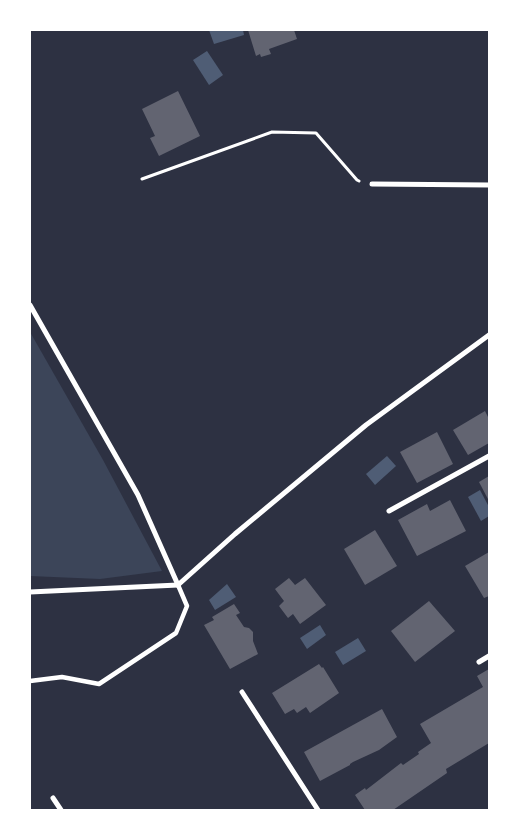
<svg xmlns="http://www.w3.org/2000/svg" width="519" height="840" viewBox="0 0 519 840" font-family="Poppins,sans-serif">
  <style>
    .green { fill: #3c4559 }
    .water { fill: #4f5d75 }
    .building { fill: #626471 }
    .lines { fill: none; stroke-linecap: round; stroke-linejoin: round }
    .path { stroke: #fff; stroke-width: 3 }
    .pedestrian { stroke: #fff; stroke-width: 4.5 }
    .minor { stroke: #fff; stroke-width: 5 }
  </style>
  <rect width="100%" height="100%" fill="#2d3142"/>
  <!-- green -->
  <polygon class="green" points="30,332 103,460 162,571 100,579 30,576"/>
  <!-- water -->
  <g class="water">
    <polygon points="209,30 243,30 244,35 214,44"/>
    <polygon points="207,51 223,75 209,85 193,60"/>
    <polygon points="387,456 396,466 375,485 366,474"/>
    <polygon points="480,490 489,507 489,516 481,521 468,497"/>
    <polygon points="227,584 236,597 215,610 209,600"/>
    <polygon points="320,625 326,635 307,649 300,638"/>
    <polygon points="358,638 366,651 343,665 335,652"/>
  </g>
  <!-- building -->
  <g class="building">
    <polygon points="248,30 294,30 297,39 269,49 271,54 261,57 260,54 256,56"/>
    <polygon points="178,91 200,136 159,156 150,138 155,136 142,109"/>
    <polygon points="485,411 489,419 489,443 468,455 453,430"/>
    <polygon points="437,432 453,464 417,483 400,452"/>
    <polygon points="489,476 489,501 479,482"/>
    <polygon points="450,500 466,531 417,556 398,520 427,504 430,511"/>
    <polygon points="375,530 397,566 365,585 344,549"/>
    <polygon points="489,552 489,596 484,598 465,566"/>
    <polygon points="289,578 295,585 305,578 326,605 300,624 293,614 288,618 279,606 284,601 275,589"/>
    <polygon points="429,601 455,631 415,662 391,631"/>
    <polygon points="234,604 240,613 236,615 244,627 249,628 253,632 253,641 258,654 230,669 204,625 214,620 212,617"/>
    <polygon points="319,664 322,668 323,667 339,693 310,713 306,707 297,713 294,709 285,714 272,693"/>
    <polygon points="489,669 489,743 446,769 447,773 393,810 365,810 355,795 365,788 366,790 401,763 403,765 419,754 418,752 431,743 420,724 483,687 477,676"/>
    <polygon points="382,709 397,737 379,750 353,762 350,764 350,765 320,781 304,752"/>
  </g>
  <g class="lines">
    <!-- path -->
    <polyline class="path" points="142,179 272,132 316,133 357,180 359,181"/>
    <!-- pedestrian -->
    <polyline class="pedestrian" points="30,681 62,677 99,684 176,633 187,606 178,585"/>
    <!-- minor -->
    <g class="minor">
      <polyline points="372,184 489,185"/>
      <polyline points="30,305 138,495 178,585"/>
      <polyline points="389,511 489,456"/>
      <polyline points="178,585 235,534 366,425 489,335"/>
      <polyline points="30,592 178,585"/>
      <polyline points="479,662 489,656"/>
      <polyline points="242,692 318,810"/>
      <polyline points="53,798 61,810"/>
    </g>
  </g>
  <!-- border -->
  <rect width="519" height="840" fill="none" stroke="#ffffff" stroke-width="62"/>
</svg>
